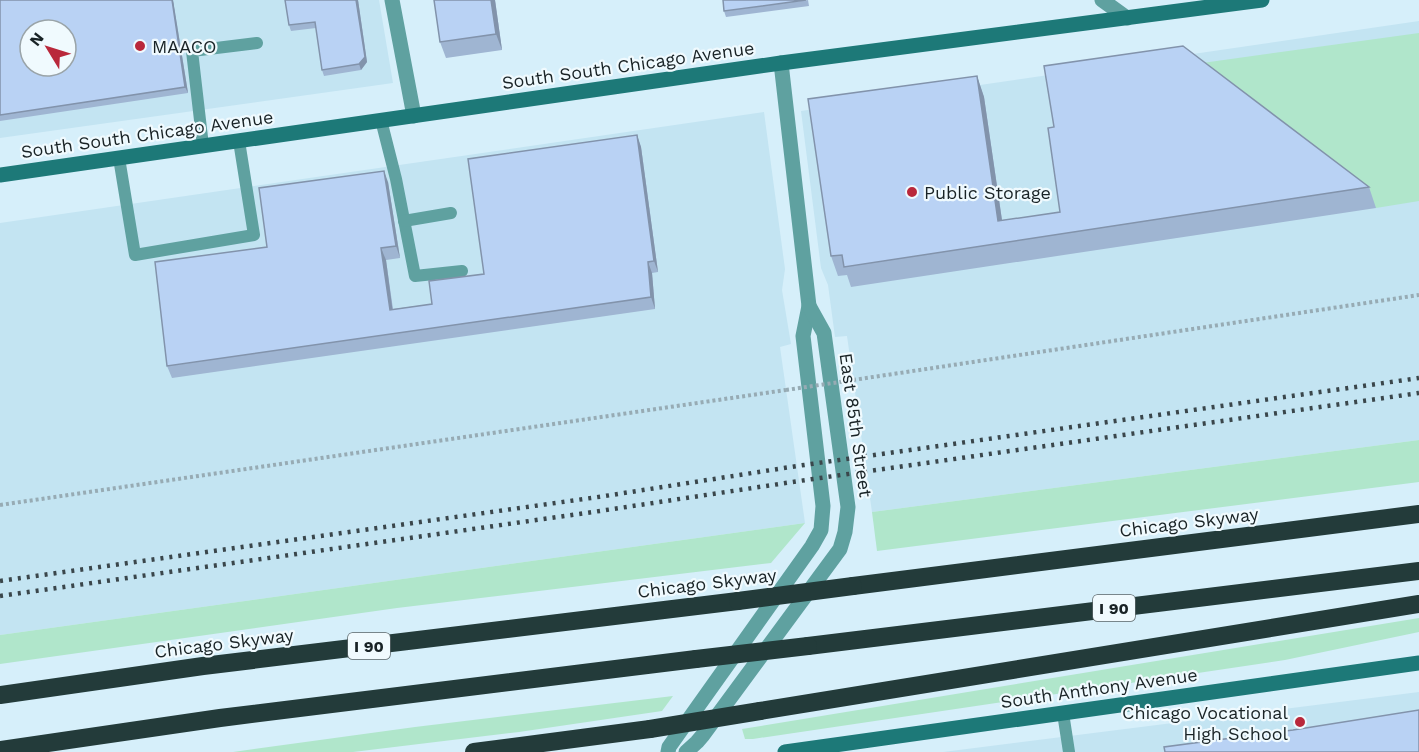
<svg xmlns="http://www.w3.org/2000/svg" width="1419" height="752" viewBox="0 0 1419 752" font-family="'Work Sans',sans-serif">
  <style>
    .built { fill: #c3e4f2; fill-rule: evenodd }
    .green { fill: #b0e6cb }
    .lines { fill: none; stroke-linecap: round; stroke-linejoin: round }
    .path { stroke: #97abb4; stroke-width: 4; stroke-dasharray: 3 3; stroke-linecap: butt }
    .lane { stroke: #5fa1a0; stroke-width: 12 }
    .street { stroke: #5fa1a0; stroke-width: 15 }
    .secondary { stroke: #1d7978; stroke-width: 15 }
    .highway { stroke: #233b3a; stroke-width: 18 }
    .rail { stroke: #3a464b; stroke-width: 4.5; stroke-dasharray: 3 6; stroke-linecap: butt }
    .path-bridge { stroke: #97abb4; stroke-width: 4; stroke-dasharray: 3 3; stroke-linecap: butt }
    .highway-bridge { stroke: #233b3a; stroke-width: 18 }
    .wall { fill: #9fb5d2 }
    .shaded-wall { fill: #8293ab }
    .building { fill: #b9d2f4; stroke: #8293ab; stroke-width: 1.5; fill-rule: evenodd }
    .poi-dot { fill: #b9283b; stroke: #f0fafe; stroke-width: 2 }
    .labels { text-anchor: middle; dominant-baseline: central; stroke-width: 4.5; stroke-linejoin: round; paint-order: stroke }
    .shield { fill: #f0fafe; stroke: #5a6467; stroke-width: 1.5 }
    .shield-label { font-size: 16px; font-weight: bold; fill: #192326 }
    .poi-label { font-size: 18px; fill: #192326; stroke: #f0fafe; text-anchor: start }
    .street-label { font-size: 18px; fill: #192326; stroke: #f0fafe }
  </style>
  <rect width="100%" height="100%" fill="#d6effa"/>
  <!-- built -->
  <g class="built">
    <path d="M0,0H379L393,83L0,138ZM30,30H66V66H30Z"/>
    <polygon points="1419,21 1419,440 872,512 847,336 835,337 828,285 821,268 801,111"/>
    <polygon points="764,112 785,269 782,290 791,344 780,347 805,523 0,635 0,223"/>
    <polygon points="1419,692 1419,752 943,752"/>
  </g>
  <!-- green -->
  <g class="green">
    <polygon points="1419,33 1419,201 1376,208 1228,96 1195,64"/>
    <polygon points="1419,440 1419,482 877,551 872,512"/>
    <polygon points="805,523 771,563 397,608 0,664 0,635"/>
    <polygon points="1419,618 1419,632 1285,660 753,739 745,739 742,729"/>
    <polygon points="673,696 662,711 519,732 353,752 233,752 415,727"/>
  </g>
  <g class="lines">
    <!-- path -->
    <g class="path">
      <polyline points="853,380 1419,295"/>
      <polyline points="0,505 786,390"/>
    </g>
    <!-- lane -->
    <g class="lane">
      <polyline points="381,120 396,179 415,276 462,271"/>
      <polyline points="203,146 192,51 257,43"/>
      <polyline points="119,158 135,255 254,235 239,141"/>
      <polyline points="404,221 451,213"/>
      <polyline points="1063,713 1069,752"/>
    </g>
    <!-- street -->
    <g class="street">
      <polyline points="392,0 414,116"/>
      <polyline points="1102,0 1127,18"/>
      <polyline points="668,752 669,747 812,546 821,530 823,506 803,336 809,306 781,63"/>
      <polyline points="686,752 697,742 703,735 840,549 845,532 848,507 824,333 809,306"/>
    </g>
    <!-- secondary -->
    <g class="secondary">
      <polyline points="0,175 781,63 1262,0"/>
      <polyline points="785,752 1419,663"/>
    </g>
    <!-- highway -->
    <g class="highway">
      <polyline points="853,586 1419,514"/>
      <polyline points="808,646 1419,571"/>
      <polyline points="0,695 203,666 738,601"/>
      <polyline points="760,711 1419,604"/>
      <polyline points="0,750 220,718 696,659"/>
      <polyline points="474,752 650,729"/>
    </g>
    <!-- rail -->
    <g class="rail">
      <polyline points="0,581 605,496 797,466 1419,378"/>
      <polyline points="0,596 593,512 799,481 1419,393"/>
    </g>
    <!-- path-bridge -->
    <polyline class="path-bridge" points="786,390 853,380"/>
    <!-- highway-bridge -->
    <g class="highway-bridge">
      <polyline points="738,601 853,586"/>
      <polyline points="696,659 808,646"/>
      <polyline points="650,729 760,711"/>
    </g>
  </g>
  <!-- wall -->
  <g class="wall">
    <polygon points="0,0 173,0 188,93 0,121"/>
    <polygon points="285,0 358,0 367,62 361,70 324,76 322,70 316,28 291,31 289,25"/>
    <polygon points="434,0 495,0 502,50 446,58 440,42"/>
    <polygon points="808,0 809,6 726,17 724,11"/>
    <polygon points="977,76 984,97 1002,220 1369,187 1376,208 851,287 847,275 838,276 831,256"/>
    <polygon points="637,135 641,147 658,272 652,273 655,309 172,378 167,366 267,247 388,182 400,258 386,260 393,309 432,304 484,274"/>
  </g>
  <!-- shaded-wall -->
  <g class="shaded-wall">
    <polygon points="172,0 173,0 188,93 185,87"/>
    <polygon points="356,0 358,0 367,62 361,70 359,64"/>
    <polygon points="491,0 495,0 502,50 496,34"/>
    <polygon points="977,76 984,97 1005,241 998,221"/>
    <polygon points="637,135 641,147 658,272 654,261"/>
    <polygon points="384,171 388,182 400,258 396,246"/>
    <polygon points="381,248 386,260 394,321 390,310"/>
    <polygon points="648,262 652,273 655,309 651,297"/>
  </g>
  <!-- building -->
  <g class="building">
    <path d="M0,0H172L185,87L0,115ZM30,30H66V66H30Z"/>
    <polygon points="285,0 356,0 365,57 359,64 322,70 315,22 289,25"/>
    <polygon points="434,0 491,0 496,34 440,42"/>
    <polygon points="723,0 806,0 724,11"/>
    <polygon points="1183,46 1369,187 844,267 842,255 831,256 808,99 977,76 998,221 1060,212 1048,128 1054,127 1044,66"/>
    <polygon points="637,135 654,261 648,262 651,297 167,366 155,262 267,247 259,188 384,171 396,246 381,248 390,310 432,304 429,281 484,274 468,159"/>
    <polygon points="1419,710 1419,752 1165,752 1164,747 1293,730"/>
  </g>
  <!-- markers -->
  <g class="poi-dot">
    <circle cx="140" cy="46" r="6"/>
    <circle cx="912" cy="192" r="6"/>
    <circle cx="1300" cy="722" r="6"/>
  </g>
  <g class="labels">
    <!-- shield labels -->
    <g class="shield">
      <rect x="1093" y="595" width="42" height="26" rx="4.5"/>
      <rect x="348" y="633" width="42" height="26" rx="4.5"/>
    </g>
    <g class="shield-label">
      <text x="1114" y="608">I 90</text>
      <text x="369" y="646">I 90</text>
    </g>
    <!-- poi labels -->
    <g class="poi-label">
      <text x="152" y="46">MAACO</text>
      <text x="924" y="192">Public Storage</text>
      <text x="1288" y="712" text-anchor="end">Chicago Vocational<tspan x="1288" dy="21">High School</tspan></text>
    </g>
    <!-- street labels -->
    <g class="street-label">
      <text transform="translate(628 65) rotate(-8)">South South Chicago Avenue</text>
      <text transform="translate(147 134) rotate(-8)">South South Chicago Avenue</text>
      <text transform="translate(856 425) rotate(82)">East 85th Street</text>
      <text transform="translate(1189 522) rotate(-7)">Chicago Skyway</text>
      <text transform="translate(707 583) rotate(-7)">Chicago Skyway</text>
      <text transform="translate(224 643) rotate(-7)">Chicago Skyway</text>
      <text transform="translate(1099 688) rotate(-8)">South Anthony Avenue</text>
    </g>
  </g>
  <!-- north arrow -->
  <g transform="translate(48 48) rotate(308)"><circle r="28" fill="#f0fafe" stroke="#9aa4a8" stroke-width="1.5"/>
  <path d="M0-4.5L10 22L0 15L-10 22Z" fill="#b9283b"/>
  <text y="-9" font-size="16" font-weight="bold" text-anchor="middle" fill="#192326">N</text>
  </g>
</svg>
